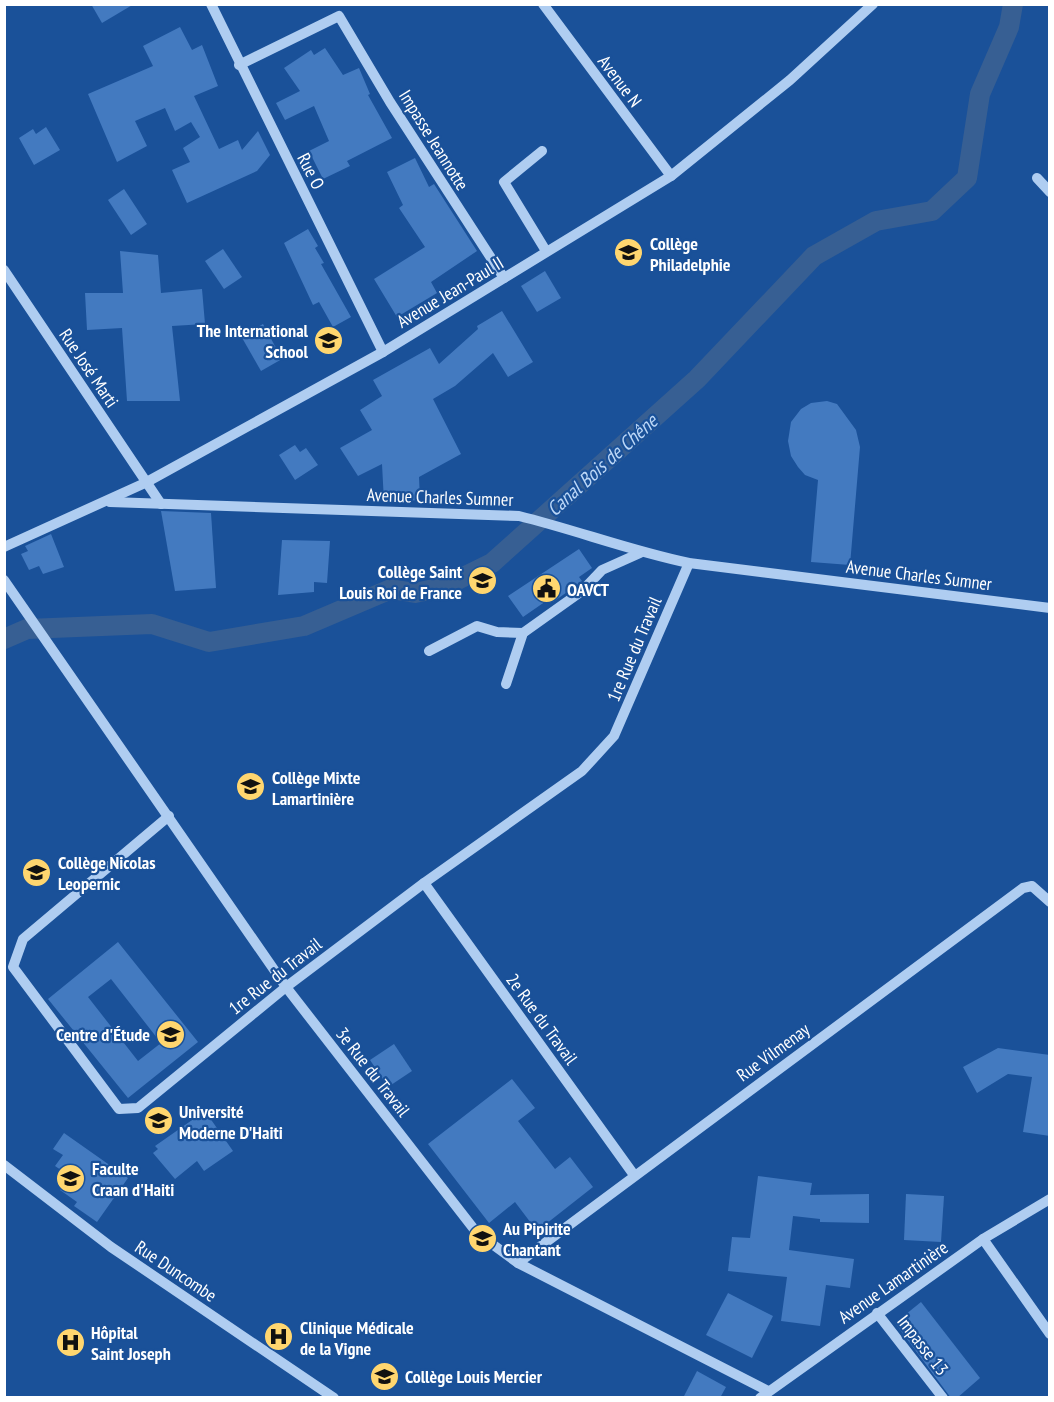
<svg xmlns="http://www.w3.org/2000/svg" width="1054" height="1402" viewBox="0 0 1054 1402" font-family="'PT Sans Narrow',sans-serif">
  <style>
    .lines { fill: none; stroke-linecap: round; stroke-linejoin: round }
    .canal { stroke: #375f93; stroke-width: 20 }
    .building { fill: #437ac0; fill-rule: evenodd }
    .minor { stroke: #afcdf1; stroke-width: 10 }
    .labels { text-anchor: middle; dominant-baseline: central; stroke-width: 4.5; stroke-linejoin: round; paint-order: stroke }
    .street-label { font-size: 18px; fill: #fff; stroke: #1a5199 }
    .poi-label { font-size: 18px; font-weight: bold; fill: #fff; stroke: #1a5199; text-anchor: start }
    .water-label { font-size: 20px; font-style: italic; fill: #bcd7f7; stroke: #1a5199 }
  </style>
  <rect width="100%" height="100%" fill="#1a5199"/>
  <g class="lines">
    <!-- canal -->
    <polyline class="canal" points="4,639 27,629 152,624 209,642 304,626 391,589 415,593 443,587 492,563 697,379 814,256 876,221 932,211 967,178 980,94 1009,27 1013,4"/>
  </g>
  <!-- building -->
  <g class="building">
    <polygon points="91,4 134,4 102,23"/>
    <polygon points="180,27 192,50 202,45 218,86 194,96 219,149 238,140 242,150 258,131 270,155 257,171 187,203 172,170 190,162 183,148 200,137 191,122 175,131 165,108 135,121 147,146 117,162 88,94 153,66 143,46"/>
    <polygon points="325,48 343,75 359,68 370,94 368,95 392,138 347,161 350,166 323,179 309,151 329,141 314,106 285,120 276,103 300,91 284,68 311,50 314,55"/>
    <polygon points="46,127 60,150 34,165 19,138 33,129 36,134"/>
    <polygon points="415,158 429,187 434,184 477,251 431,282 437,293 397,317 374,279 425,247 399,208 403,205 387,172"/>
    <polygon points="124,189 147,224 131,235 108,200"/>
    <polygon points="308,229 318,246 315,248 324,263 321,264 351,317 333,327 319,302 313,305 284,243"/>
    <polygon points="223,249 242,277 224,289 205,261"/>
    <polygon points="120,251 158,255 161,293 202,289 205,324 172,326 180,401 127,401 122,328 87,330 85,293 123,293"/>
    <polygon points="545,271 561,298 537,312 521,286"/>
    <polygon points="502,311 533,362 508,377 493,353 455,386 433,399 461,454 419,477 420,500 384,502 382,464 358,476 340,448 372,430 360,410 382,396 373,380 430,348 439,364 478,329 477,326"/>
    <polygon points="263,324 282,359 261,371 241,336"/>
    <polygon points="827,401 837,404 856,430 860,447 850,565 811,562 818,480 805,475 798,467 791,456 788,441 791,422 801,409 811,403"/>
    <polygon points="295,445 300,452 306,448 318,465 295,480 279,455"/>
    <polygon points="161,511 211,513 216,588 175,591"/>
    <polygon points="51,534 64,567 43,574 39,566 29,570 21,554 28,551 25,546"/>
    <polygon points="282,540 330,541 327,583 314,582 314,592 278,595"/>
    <polygon points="579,549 592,568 579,577 582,581 577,585 553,602 549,599 523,617 508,596"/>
    <path d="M118,942L198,1042L128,1098L48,999ZM111,979L161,1043L138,1061L88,997Z"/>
    <polygon points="394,1044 412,1071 388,1087 370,1060"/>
    <polygon points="998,1048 1050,1055 1050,1136 1023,1132 1032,1077 1008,1074 977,1093 963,1067"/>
    <polygon points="512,1079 535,1108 518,1121 555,1169 570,1157 593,1187 537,1231 515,1202 489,1223 428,1144"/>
    <polygon points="205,1111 233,1151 204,1171 197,1161 175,1179 153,1153 158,1149 155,1146"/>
    <polygon points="64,1133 128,1178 97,1222 74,1206 77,1202 60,1190 70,1176 55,1166 63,1155 53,1149"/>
    <polygon points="758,1176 812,1183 810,1195 869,1194 869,1223 820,1222 820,1219 793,1216 789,1250 854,1259 850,1288 826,1285 820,1326 781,1321 787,1277 728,1271 732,1237 750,1238"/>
    <polygon points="906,1194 944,1196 941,1242 904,1240"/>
    <polygon points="728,1293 773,1316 752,1358 706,1335"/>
    <polygon points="921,1302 980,1378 957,1398 951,1398 895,1323"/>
    <polygon points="697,1371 726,1387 720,1398 683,1398"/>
  </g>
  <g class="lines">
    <!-- minor -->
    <g class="minor">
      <polyline points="211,4 383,352"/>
      <polyline points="543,4 671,176"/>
      <polyline points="239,65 339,16 390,102 504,278"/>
      <polyline points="542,151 504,182 546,251"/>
      <polyline points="1037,178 1050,192"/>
      <polyline points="4,270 161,504"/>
      <path d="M110,502L519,516C576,530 631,551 689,563L1050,608"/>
      <polyline points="4,547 145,483 383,352 671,176 790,80 873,4"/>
      <polyline points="4,580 286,987 477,1233 518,1263 768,1391"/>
      <polyline points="429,651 477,626 497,632 523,633"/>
      <polyline points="506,684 523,633 582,591 602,570 640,553"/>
      <polyline points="169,816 23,939 13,967 119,1109 138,1108 286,987 424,883 582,771 614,736 689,563"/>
      <polyline points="424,883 634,1175"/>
      <polyline points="4,1165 111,1247 334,1398"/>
      <polyline points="983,1239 1050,1334"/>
      <polyline points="518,1263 1023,888 1032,886 1050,902"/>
      <polyline points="877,1313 943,1398"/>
      <polyline points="760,1398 983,1239 1050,1199"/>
    </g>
  </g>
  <!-- icons -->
  <defs>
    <symbol id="school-disc" viewBox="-11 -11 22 22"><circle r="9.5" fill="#ffd66f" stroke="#1a5199"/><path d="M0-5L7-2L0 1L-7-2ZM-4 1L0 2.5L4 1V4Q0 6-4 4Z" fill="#111"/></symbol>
    <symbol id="civic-disc" viewBox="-11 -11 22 22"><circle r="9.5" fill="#ffd66f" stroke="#1a5199"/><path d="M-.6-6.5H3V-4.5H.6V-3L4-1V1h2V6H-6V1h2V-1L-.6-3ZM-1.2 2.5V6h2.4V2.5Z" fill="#111"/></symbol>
    <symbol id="university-disc" viewBox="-11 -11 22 22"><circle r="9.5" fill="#ffd66f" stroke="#1a5199"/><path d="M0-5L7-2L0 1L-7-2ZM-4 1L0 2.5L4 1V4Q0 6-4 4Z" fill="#111"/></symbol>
    <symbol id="hospital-disc" viewBox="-11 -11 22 22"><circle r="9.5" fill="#ffd66f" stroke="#1a5199"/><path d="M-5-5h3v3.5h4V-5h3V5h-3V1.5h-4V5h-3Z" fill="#111"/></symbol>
  </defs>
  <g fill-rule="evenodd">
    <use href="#school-disc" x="612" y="236" width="33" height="33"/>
    <use href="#school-disc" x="312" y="324" width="33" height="33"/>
    <use href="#school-disc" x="466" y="564" width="33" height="33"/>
    <use href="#civic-disc" x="530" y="572" width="33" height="33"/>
    <use href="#school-disc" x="234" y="770" width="33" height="33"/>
    <use href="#school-disc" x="20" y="856" width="33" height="33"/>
    <use href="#school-disc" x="154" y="1018" width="33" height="33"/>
    <use href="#university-disc" x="142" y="1104" width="33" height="33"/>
    <use href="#university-disc" x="54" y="1162" width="33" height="33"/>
    <use href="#school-disc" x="466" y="1222" width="33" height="33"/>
    <use href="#hospital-disc" x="262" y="1320" width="33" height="33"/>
    <use href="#hospital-disc" x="54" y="1326" width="33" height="33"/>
    <use href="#school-disc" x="368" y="1360" width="33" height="33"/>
  </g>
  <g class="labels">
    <!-- street labels -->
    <g class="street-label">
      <text transform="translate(620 81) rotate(53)">Avenue N</text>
      <text transform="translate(434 140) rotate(58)">Impasse Jeannotte</text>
      <text transform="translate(311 171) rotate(63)">Rue O</text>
      <text transform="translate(450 292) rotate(-31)">Avenue Jean-Paul II</text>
      <text transform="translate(89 368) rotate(56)">Rue José Marti</text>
      <text transform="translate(440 497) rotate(2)">Avenue Charles Sumner</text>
      <text transform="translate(919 575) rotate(7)">Avenue Charles Sumner</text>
      <text transform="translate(634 649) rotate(-67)">1re Rue du Travail</text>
      <text transform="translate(275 976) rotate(-38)">1re Rue du Travail</text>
      <text transform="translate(542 1019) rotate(54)">2e Rue du Travail</text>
      <text transform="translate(773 1052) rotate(-36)">Rue Vilmenay</text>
      <text transform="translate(373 1072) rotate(52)">3e Rue du Travail</text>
      <text transform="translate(176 1271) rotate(34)">Rue Duncombe</text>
      <text transform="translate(893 1282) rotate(-35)">Avenue Lamartinière</text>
      <text transform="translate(923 1345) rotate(52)">Impasse 13</text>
    </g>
    <!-- poi labels -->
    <g class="poi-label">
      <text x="650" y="243">Collège<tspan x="650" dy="21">Philadelphie</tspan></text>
      <text x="308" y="330" text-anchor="end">The International<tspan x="308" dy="21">School</tspan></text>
      <text x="462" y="571" text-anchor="end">Collège Saint<tspan x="462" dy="21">Louis Roi de France</tspan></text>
      <text x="567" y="589">OAVCT</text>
      <text x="272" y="777">Collège Mixte<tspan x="272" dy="21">Lamartinière</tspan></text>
      <text x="58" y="862">Collège Nicolas<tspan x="58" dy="21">Leopernic</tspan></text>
      <text x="150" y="1034" text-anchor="end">Centre d'Étude</text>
      <text x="179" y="1111">Université<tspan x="179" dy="21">Moderne D'Haiti</tspan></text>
      <text x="92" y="1168">Faculte<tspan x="92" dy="21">Craan d'Haiti</tspan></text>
      <text x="503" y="1228">Au Pipirite<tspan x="503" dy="21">Chantant</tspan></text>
      <text x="300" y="1327">Clinique Médicale<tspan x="300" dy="21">de la Vigne</tspan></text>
      <text x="91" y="1332">Hôpital<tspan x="91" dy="21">Saint Joseph</tspan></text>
      <text x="405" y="1376">Collège Louis Mercier</text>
    </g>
    <!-- water labels -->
    <g class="water-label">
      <text transform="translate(602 465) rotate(-42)">Canal Bois de Chêne</text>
    </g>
  </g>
  <!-- border -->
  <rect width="1054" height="1402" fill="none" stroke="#ffffff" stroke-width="12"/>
</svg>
